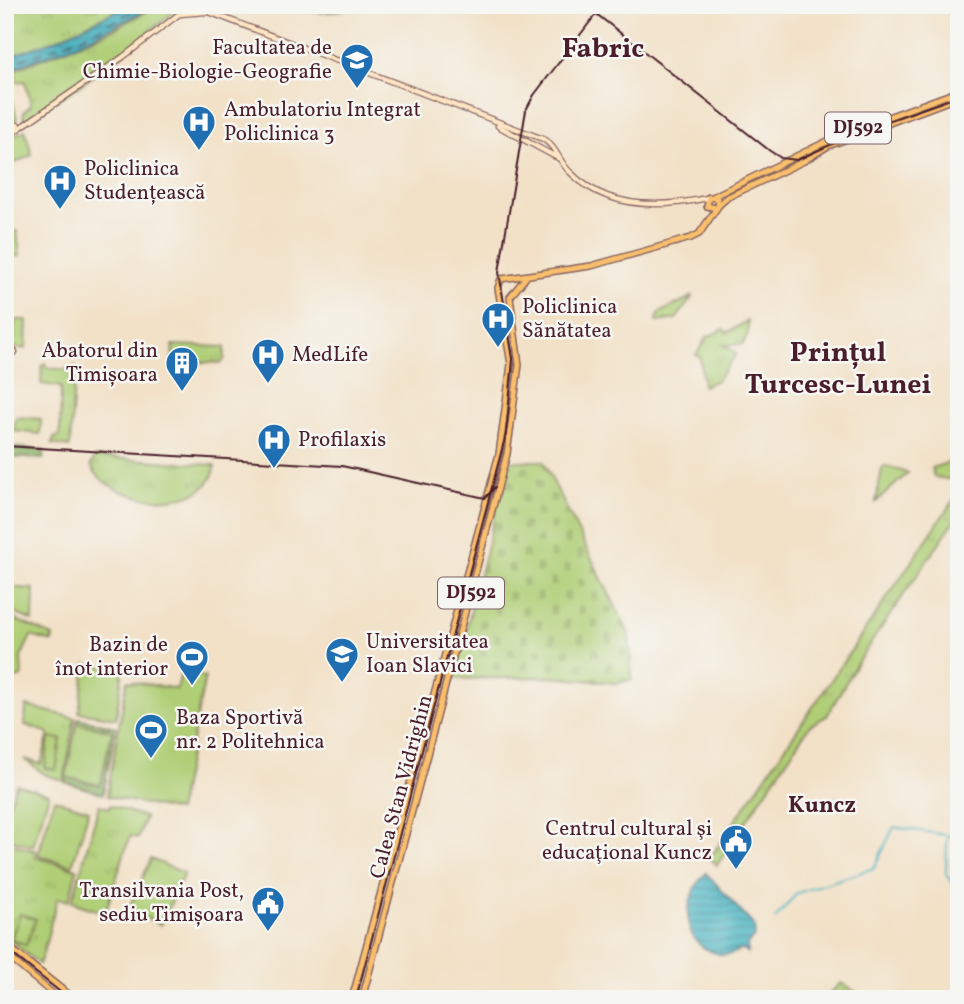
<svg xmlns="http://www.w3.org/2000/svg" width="964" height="1004" viewBox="0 0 964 1004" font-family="Vollkorn,serif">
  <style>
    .grass { fill: url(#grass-tufts); stroke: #7c7650; stroke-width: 2 }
    .forest { fill: url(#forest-firs); stroke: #6a6848; stroke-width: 2 }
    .cemetery { fill: url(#cemetery-stones); stroke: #7c7650; stroke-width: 2 }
    .garden { fill: #afce75; stroke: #7c7650; stroke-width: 2 }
    .water { fill: url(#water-rules); stroke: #466875; stroke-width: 2 }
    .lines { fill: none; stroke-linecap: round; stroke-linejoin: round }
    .stream { stroke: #42b0bf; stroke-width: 2 }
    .ferry { stroke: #475966; stroke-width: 2; stroke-dasharray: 9 7; stroke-linecap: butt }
    .secondary-casing { stroke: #856362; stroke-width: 7 }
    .primary-casing { stroke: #856362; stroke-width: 8 }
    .secondary { stroke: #fde5c4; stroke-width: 4.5 }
    .primary { stroke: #f9bf6c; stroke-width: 5 }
    .tram { stroke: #4a1f2b; stroke-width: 2 }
    .labels { text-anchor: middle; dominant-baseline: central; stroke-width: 5; stroke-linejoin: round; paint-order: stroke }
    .shield { fill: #f6f6f2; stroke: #7e6067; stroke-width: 2 }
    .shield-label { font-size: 19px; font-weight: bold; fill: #4a1f2b }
    .poi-label { font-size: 21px; fill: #4a1f2b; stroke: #f6f6f2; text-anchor: start }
    .street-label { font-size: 21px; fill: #4a1f2b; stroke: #f6f6f2 }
    .neighbourhood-label { font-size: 23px; font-weight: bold; fill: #4a1f2b; stroke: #f6f6f2 }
    .district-label { font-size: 28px; font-weight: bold; fill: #4a1f2b; stroke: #f6f6f2 }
  </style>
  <defs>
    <pattern id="grass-tufts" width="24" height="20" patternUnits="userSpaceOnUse" patternTransform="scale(1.75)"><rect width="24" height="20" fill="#afce75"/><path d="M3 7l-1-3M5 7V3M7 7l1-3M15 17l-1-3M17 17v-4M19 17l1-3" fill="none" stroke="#98b065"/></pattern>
    <pattern id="forest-firs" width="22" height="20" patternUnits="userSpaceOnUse" patternTransform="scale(1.75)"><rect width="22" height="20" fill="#8bb166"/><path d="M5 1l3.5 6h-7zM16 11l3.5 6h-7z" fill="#748f54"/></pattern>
    <pattern id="cemetery-stones" width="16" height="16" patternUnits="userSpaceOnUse" patternTransform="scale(1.75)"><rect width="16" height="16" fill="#afce75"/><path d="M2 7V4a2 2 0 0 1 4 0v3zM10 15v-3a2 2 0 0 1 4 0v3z" fill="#98b065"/></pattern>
    <pattern id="water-rules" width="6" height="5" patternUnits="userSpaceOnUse" patternTransform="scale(1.75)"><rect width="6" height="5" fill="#42b0bf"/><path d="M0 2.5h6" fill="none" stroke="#398f9b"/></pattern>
  </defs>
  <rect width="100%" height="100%" fill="#f6f6f2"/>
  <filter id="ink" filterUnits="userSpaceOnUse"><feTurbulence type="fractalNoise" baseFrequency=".0143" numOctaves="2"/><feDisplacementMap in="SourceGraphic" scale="14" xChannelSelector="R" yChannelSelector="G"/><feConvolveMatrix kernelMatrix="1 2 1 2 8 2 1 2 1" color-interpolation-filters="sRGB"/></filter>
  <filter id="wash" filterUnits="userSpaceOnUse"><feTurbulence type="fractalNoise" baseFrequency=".00686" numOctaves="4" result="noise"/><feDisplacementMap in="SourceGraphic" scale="28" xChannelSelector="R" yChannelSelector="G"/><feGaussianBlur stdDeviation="1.57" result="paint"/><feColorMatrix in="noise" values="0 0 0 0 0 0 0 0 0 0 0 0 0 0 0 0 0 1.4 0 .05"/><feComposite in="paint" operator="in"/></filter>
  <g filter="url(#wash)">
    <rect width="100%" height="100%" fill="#f2e1c7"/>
    <!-- grass -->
    <g class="grass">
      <polygon points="5,5 129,5 53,41 5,58"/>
      <polygon points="159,5 183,5 83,84 26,119 23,117 24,112 31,105 25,81 17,82 14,70 108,32"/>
      <polygon points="6,72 17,120 5,125 5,73"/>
      <polygon points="25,130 32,155 15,163 5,140"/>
      <polygon points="17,231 20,256 5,257 5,232"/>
      <polygon points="693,296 676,319 657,322 659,313"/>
      <polygon points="15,320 27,320 26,349 13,347"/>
      <polygon points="748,321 748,334 743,344 723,345 737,353 717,380 703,386 700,357 696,355 707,337 724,329 726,333"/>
      <polygon points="173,345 225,347 224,360 221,363 172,361"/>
      <polygon points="45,363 47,368 72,370 75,365 70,447 52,444 54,438 60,436 61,387 41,384 42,366"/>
      <polygon points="16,417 41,419 40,434 14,431"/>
      <path d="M95,457L215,465C211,516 107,505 91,465Z"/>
      <polygon points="959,459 959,475 955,480 934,477 932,468"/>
      <polygon points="885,466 908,473 876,502 882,468"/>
      <polygon points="959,492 959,514 855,666 827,716 810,725 717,865 710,858"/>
      <polygon points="5,587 34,589 33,621 5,609"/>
      <polygon points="5,615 53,636 52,642 31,636 21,657 22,676 15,678 5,667"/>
      <polygon points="26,706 75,718 64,781 46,775 24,759 41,764 49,733 25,725"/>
      <polygon points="99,805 109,808 110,805 145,817 138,838 130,836 105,913 72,902"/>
      <path d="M5,842L36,851L35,857L77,869L69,901L58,898C50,920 48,942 39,964L5,936Z"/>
      <polygon points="841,983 868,999 823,999"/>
    </g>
    <!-- forest -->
    <g class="forest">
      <path d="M283,5H354C333,16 304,13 283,5Z"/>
      <polygon points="6,447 44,450 43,459 10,457"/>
      <polygon points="78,718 116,727 103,794 65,782 66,777 100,785 112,731 77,723"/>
    </g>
    <!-- cemetery -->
    <polygon class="cemetery" points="508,461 543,461 629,634 632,680 617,683 549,677 454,679"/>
    <!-- garden -->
    <g class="garden">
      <polygon points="86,664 123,669 116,718 79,712"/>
      <polygon points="181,673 205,677 178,811 107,796 127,681 177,689"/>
      <polygon points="77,723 112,731 100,785 66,777"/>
      <polygon points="49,737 61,739 56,770 45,768"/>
      <polygon points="16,784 49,794 33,846 5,838 5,819"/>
      <polygon points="54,799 89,810 72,866 38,855"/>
      <polygon points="151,859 184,873 161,925 128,910"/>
      <polygon points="20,914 36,919 26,945 11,939"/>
    </g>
    <!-- water -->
    <g class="water">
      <polygon points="129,5 157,5 75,45 5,71 5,58 53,41"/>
      <path d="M706,873L754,926L755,935L747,945L748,953L742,949C731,956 722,956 710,951C678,937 685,895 706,873Z"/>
    </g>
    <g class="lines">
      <!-- stream -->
      <g class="stream">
        <polyline points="947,836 946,875 959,889"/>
        <polyline points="775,919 797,893 874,868 894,827 959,837"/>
      </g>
      <!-- ferry -->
      <g class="ferry">
        <polyline points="945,5 959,34"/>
        <polyline points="5,66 82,37 146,5"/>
      </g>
    </g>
  </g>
  <g filter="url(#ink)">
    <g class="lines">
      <defs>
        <g id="secondary">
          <path d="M201,9L543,139C556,146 559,162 570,172C606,209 661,208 707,198"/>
          <polyline points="187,12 197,9"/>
          <polyline points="180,14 206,12"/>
          <polyline points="498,126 558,158"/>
          <polyline points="5,127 18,125"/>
          <polyline points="5,133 19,127"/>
          <polyline points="5,138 123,57 191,5"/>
          <polyline points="5,280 8,320 5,343"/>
          <polyline points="6,338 15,352"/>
        </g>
        <g id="primary">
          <polyline points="714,196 844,133 959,91"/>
          <polyline points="719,205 728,197 804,161 828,146 959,97"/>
          <polyline points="5,944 74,999"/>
          <polyline points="5,954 59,999"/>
          <polyline points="352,999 499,454 511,364 498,288 501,279 591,266 691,238 699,234 719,205 717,198 709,197 707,206 716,208"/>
          <polyline points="362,999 507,454 519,365 510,297 527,276"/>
        </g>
      </defs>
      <!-- secondary casing -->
      <use href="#secondary" class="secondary-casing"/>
      <!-- primary casing -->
      <use href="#primary" class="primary-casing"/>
      <!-- secondary -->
      <use href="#secondary" class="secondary"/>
      <!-- primary -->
      <use href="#primary" class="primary"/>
      <!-- tram -->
      <g class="tram">
        <polyline points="585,5 770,151 781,158 797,160 865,129 959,96"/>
        <polyline points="5,446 342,466 485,498 495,487"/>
        <polyline points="5,948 69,999"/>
        <polyline points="356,999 506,434 513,359 499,272 526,110 534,95 603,5"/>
      </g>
    </g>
  </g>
  <!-- icons -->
  <defs>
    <symbol id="university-pin" viewBox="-11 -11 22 30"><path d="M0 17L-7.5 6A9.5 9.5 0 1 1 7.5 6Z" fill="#1f6fb2" stroke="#f6f6f2"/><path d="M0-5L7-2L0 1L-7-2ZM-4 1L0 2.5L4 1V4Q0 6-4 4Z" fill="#fff"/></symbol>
    <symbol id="hospital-pin" viewBox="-11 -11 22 30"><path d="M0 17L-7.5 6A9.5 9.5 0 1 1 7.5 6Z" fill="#1f6fb2" stroke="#f6f6f2"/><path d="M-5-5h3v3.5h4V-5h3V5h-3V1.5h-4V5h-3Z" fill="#fff"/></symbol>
    <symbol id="building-pin" viewBox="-11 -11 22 30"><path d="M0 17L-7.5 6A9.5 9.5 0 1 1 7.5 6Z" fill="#1f6fb2" stroke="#f6f6f2"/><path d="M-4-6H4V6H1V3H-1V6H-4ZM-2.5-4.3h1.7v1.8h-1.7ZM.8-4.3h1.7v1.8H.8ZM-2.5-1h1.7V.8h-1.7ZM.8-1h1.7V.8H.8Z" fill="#fff"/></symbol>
    <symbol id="stadium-pin" viewBox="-11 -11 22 30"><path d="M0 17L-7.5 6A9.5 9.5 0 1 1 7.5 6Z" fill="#1f6fb2" stroke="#f6f6f2"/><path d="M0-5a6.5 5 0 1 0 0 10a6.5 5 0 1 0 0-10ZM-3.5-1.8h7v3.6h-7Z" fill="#fff"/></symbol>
    <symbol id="civic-pin" viewBox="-11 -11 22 30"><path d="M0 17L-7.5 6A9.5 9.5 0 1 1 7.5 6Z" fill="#1f6fb2" stroke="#f6f6f2"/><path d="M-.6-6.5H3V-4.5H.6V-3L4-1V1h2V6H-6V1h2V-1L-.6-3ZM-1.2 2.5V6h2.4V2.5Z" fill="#fff"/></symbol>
  </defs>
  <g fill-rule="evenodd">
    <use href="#university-pin" x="338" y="41" width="38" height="52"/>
    <use href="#hospital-pin" x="180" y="103" width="38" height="52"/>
    <use href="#hospital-pin" x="41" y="162" width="38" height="52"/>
    <use href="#hospital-pin" x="479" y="300" width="38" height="52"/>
    <use href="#hospital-pin" x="249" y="336" width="38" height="52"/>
    <use href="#building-pin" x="163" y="344" width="38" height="52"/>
    <use href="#hospital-pin" x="255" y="421" width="38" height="52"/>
    <use href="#university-pin" x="323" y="635" width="38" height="52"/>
    <use href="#stadium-pin" x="173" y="638" width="38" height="52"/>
    <use href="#stadium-pin" x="132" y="711" width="38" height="52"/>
    <use href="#civic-pin" x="717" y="822" width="38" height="52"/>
    <use href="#civic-pin" x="249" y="884" width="38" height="52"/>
  </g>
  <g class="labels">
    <!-- shield labels -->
    <g class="shield">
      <rect x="825" y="112.5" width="66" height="31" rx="5"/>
      <rect x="438" y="577.5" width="66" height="31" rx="5"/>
    </g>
    <g class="shield-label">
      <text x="858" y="128">DJ592</text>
      <text x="471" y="593">DJ592</text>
    </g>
    <!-- poi labels -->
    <g class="poi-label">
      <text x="332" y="48" text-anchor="end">Facultatea de<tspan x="332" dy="24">Chimie-Biologie-Geografie</tspan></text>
      <text x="224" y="110">Ambulatoriu Integrat<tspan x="224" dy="24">Policlinica 3</tspan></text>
      <text x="84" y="169">Policlinica<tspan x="84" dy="24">Studențească</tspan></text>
      <text x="522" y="307">Policlinica<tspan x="522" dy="24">Sănătatea</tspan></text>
      <text x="158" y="351" text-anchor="end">Abatorul din<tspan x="158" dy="24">Timișoara</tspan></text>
      <text x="292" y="355">MedLife</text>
      <text x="298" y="440">Profilaxis</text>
      <text x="366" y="642">Universitatea<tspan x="366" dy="24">Ioan Slavici</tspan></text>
      <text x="168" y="645" text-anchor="end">Bazin de<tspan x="168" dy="24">înot interior</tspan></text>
      <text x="176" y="718">Baza Sportivă<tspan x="176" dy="24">nr. 2 Politehnica</tspan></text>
      <text x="712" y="829" text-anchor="end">Centrul cultural şi<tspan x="712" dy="24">educaţional Kuncz</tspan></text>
      <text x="244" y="891" text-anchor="end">Transilvania Post,<tspan x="244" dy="24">sediu Timișoara</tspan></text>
    </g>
    <!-- street labels -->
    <g class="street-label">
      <text transform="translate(402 787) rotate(-75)">Calea Stan Vidrighin</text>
    </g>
    <!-- neighbourhood labels -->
    <g class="neighbourhood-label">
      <text x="822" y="806">Kuncz</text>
    </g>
    <!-- district labels -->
    <g class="district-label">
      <text x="603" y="49">Fabric</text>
      <text x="838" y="353">Prințul<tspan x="838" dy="32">Turcesc-Lunei</tspan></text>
    </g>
  </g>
  <!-- margin -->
  <rect width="964" height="1004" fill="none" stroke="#f6f6f2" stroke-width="28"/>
</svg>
